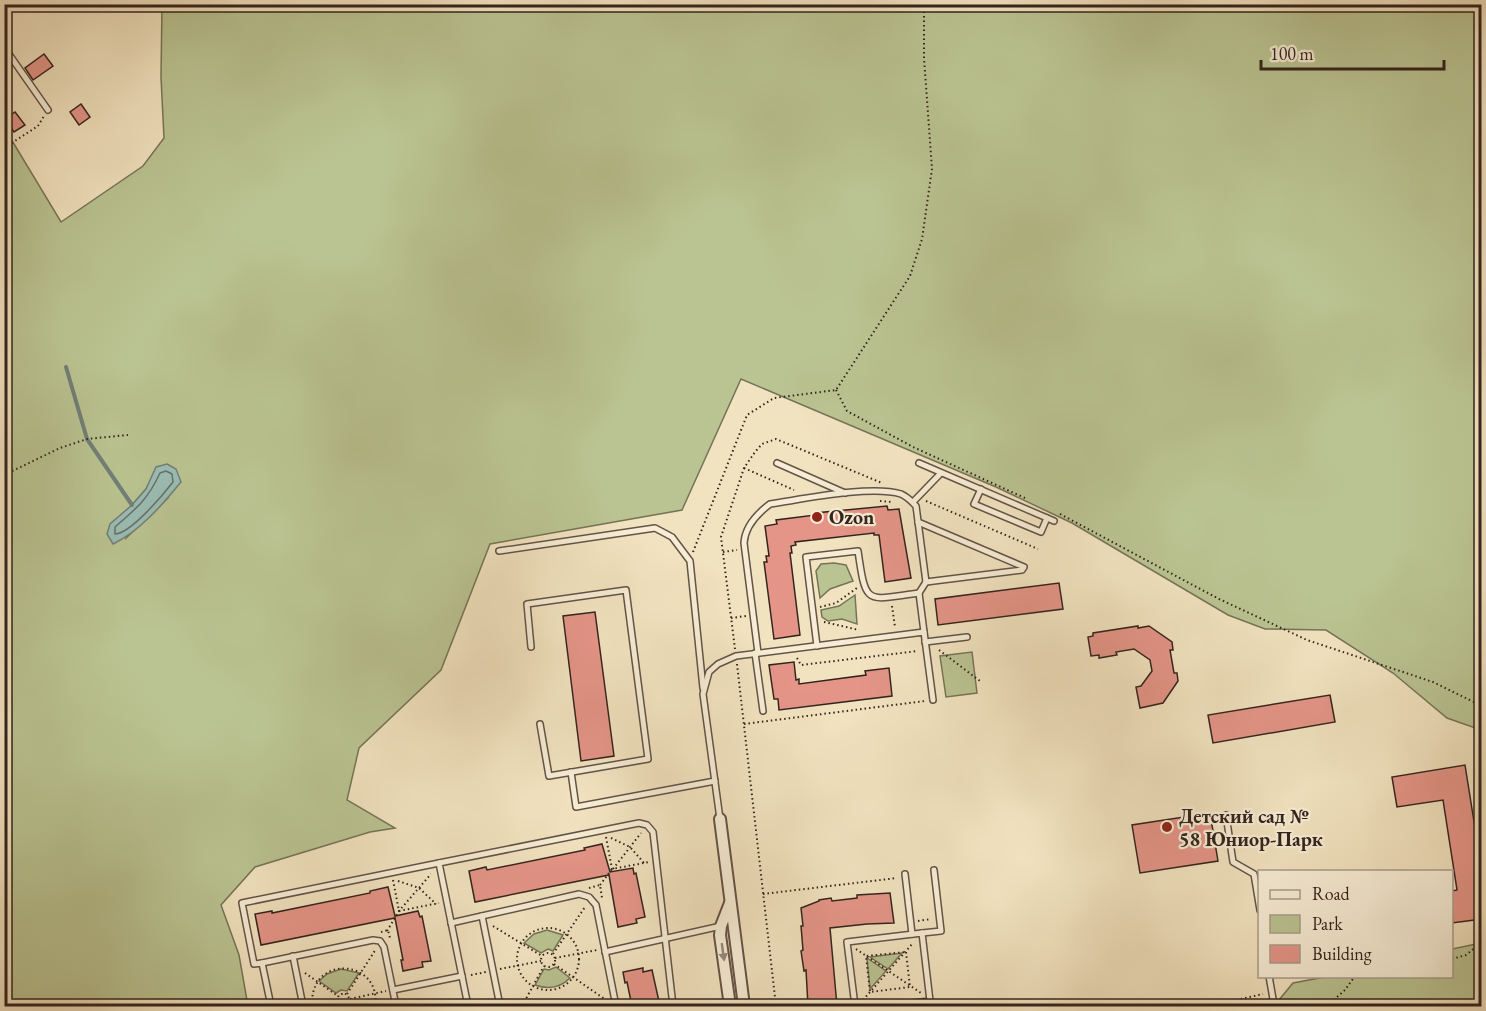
<svg xmlns="http://www.w3.org/2000/svg" width="1486" height="1011" viewBox="0 0 1486 1011" font-family="'EB Garamond',serif">
  <style>
    .green { fill: #bac492; stroke: #767458; stroke-width: 1.5; fill-rule: evenodd }
    .water { fill: #9bbeb6; stroke: #718079; stroke-width: 1.5 }
    .lines { fill: none; stroke-linecap: round; stroke-linejoin: round }
    .shore { stroke: #67716a; stroke-width: 1.5 }
    .stream { stroke: #718079; stroke-width: 4 }
    .building { fill: #e59588; stroke: #33241d; stroke-width: 1.5 }
    .lane-casing { stroke: #635446; stroke-width: 8 }
    .street-casing { stroke: #635446; stroke-width: 14 }
    .path { stroke: #33241d; stroke-width: 2; stroke-dasharray: 1.5 3; stroke-linecap: butt }
    .lane { stroke: #f7edd6; stroke-width: 5 }
    .street { stroke: #f7edd6; stroke-width: 10 }
    .oneway { fill: #95887a }
    .poi-dot { fill: #8f2418; stroke: #f7edd6; stroke-width: 2 }
    .labels { text-anchor: middle; dominant-baseline: central; stroke-width: 4.5; stroke-linejoin: round; paint-order: stroke }
    .poi-label { font-size: 20px; font-weight: bold; fill: #33241d; stroke: #f7edd6; text-anchor: start }
  </style>
  <rect width="100%" height="100%" fill="#f2e3c0"/>
  <filter id="stains"><feTurbulence type="fractalNoise" baseFrequency=".00333" numOctaves="4"/><feColorMatrix values="0 0 0 0 .2 0 0 0 0 .09 0 0 0 0 .02 0 0 0 .5 -.17"/></filter>
  <radialGradient id="worn" r=".72"><stop offset=".6" stop-color="#630" stop-opacity="0"/><stop offset="1" stop-color="#630" stop-opacity=".3"/></radialGradient>
  <!-- green -->
  <g class="green">
    <path d="M162,5H1481V730L1447,718L1393,673L1326,630L1265,629L1228,615L1072,523L996,487L741,379L682,510L490,544L441,670L359,748L347,800L395,828L370,832L255,867L221,905L239,955L248,1006H5V129L61,222L143,166L164,138L161,77ZM146,489L168,498L126,538L132,505Z"/>
    <polygon points="834,563 846,565 853,581 830,589 820,598 816,571 821,564"/>
    <polygon points="855,595 857,624 842,619 828,621 822,617 821,610 839,606"/>
    <polygon points="972,652 977,693 946,697 940,656"/>
    <polygon points="547,930 563,935 553,951 548,949 541,953 524,943 534,934"/>
    <polygon points="1481,943 1481,1006 1274,1006 1293,983 1325,977 1452,976 1452,949"/>
    <polygon points="902,953 888,969 870,957"/>
    <polygon points="867,958 886,971 870,989"/>
    <path d="M556,967L570,978C560,988 549,990 535,985L544,969L549,970Z"/>
    <polygon points="341,969 359,973 347,991 341,990 336,993 319,981 327,974"/>
  </g>
  <!-- water -->
  <path class="water" d="M167,464L176,469L181,482C162,505 140,531 113,544L107,534L110,524L132,505L146,489L156,467Z"/>
  <g class="lines">
    <!-- shore -->
    <path class="shore" d="M166,471L172,474L173,482C163,495 130,534 115,534V527C137,508 148,499 160,473Z"/>
    <!-- stream -->
    <polyline class="stream" points="66,367 87,439 132,505"/>
  </g>
  <!-- building -->
  <g class="building">
    <polygon points="44,54 53,66 33,80 25,68"/>
    <polygon points="81,104 90,117 79,125 70,112"/>
    <polygon points="15,112 25,125 14,132 5,119"/>
    <polygon points="887,506 888,510 899,509 911,578 885,582 879,535 874,535 874,533 795,542 796,545 791,546 792,553 790,553 800,635 774,639 764,562 767,562 766,556 769,556 765,526 777,524 776,520 816,515 815,513"/>
    <polygon points="1059,583 1063,609 938,625 935,599"/>
    <polygon points="595,612 614,756 581,761 563,616"/>
    <polygon points="1138,626 1138,628 1149,626 1172,642 1173,650 1170,650 1174,673 1177,673 1178,681 1163,703 1140,708 1136,687 1141,686 1152,671 1150,660 1134,649 1116,652 1117,655 1099,658 1099,655 1091,656 1088,637 1093,636 1093,633"/>
    <polygon points="794,662 796,680 799,679 799,684 866,675 865,671 889,668 892,696 779,710 778,699 774,699 769,665"/>
    <polygon points="1330,695 1335,722 1213,743 1208,715"/>
    <polygon points="1465,765 1482,872 1482,919 1452,923 1452,891 1457,890 1443,800 1397,807 1392,777"/>
    <polygon points="1210,813 1218,861 1140,873 1132,825"/>
    <polygon points="602,844 610,872 633,868 634,874 636,873 645,917 636,919 637,923 618,927 609,875 475,902 469,871 486,867 487,870 585,850 584,848"/>
    <polygon points="388,887 395,916 418,911 420,917 422,916 431,961 422,962 423,967 403,971 401,960 403,960 395,918 261,945 255,914 272,911 272,913 370,893 370,891"/>
    <polygon points="890,893 894,923 867,924 830,928 837,1006 808,1006 806,970 804,971 801,951 803,950 801,926 803,926 801,908 819,901 819,900 831,898 832,901 857,898 857,895"/>
    <polygon points="643,968 643,972 652,970 660,1006 632,1006 627,982 625,983 623,972"/>
  </g>
  <g class="lines">
    <defs>
      <g id="lane">
        <polyline points="4,47 48,110"/>
        <polyline points="777,463 845,493"/>
        <polyline points="919,463 1054,521"/>
        <polyline points="981,489 974,504 1041,532 1047,518"/>
        <polyline points="913,502 941,473"/>
        <polyline points="918,522 1024,567 1022,570 926,582"/>
        <polyline points="499,551 655,528 672,537 690,561 703,688"/>
        <polyline points="925,642 967,637"/>
        <path d="M817,646L806,557L858,551C866,607 866,600 919,593L924,632"/>
        <polyline points="531,647 527,604 626,590 648,759 549,776 540,724"/>
        <polyline points="755,653 763,711"/>
        <path d="M758,653L744,543C745,526 758,513 770,504C804,499 870,485 901,494C908,497 911,501 916,506L926,582L919,593"/>
        <polyline points="571,772 576,807 715,781"/>
        <polyline points="1226,815 1233,862 1254,874 1260,910"/>
        <polyline points="720,819 703,694 709,672 718,664 736,656 924,632 933,700"/>
        <polyline points="905,874 912,934"/>
        <polyline points="482,916 500,1006"/>
        <polyline points="451,923 579,894 589,897 596,905 615,1001 613,1006"/>
        <polyline points="922,933 941,931 934,870"/>
        <polyline points="605,952 721,926"/>
        <polyline points="293,956 303,1006"/>
        <polyline points="262,963 373,940 380,941 384,947 396,1006"/>
        <polyline points="393,990 462,976"/>
        <polyline points="271,1006 262,963 254,964 242,903 439,863"/>
        <polyline points="468,1006 439,863 639,823 647,825 653,832 673,1006"/>
        <polyline points="855,1006 847,942 922,933 930,1001 885,1006"/>
        <polyline points="1269,1006 1273,999 1269,976"/>
      </g>
      <g id="street">
        <polyline points="720,819 744,1006"/>
        <polyline points="730,1006 720,935 721,926 730,903"/>
      </g>
    </defs>
    <!-- lane casing -->
    <use href="#lane" class="lane-casing"/>
    <!-- street casing -->
    <use href="#street" class="street-casing"/>
    <!-- path -->
    <g class="path">
      <polyline points="4,148 38,126 44,116"/>
      <polyline points="836,390 847,411 913,447 1025,498"/>
      <polyline points="744,468 794,490"/>
      <polyline points="4,475 60,448 87,439 128,435"/>
      <polyline points="880,501 892,502"/>
      <polyline points="926,501 1038,549"/>
      <polyline points="1060,514 1219,599 1307,640 1433,682 1482,706"/>
      <polyline points="693,552 747,415 774,398 836,390 910,276 922,239 932,169 924,58 924,4"/>
      <polyline points="723,552 737,550"/>
      <polyline points="892,606 895,627"/>
      <polyline points="820,607 836,603 857,588"/>
      <polyline points="731,618 746,616"/>
      <polyline points="824,622 859,630"/>
      <polyline points="735,649 721,537 744,468 755,452 762,444 776,439 882,483"/>
      <polyline points="939,650 980,681"/>
      <polyline points="797,658 801,665 918,651"/>
      <polyline points="737,664 776,1006"/>
      <polyline points="744,724 925,701"/>
      <polyline points="606,837 612,869 649,862"/>
      <polyline points="611,838 630,847 644,863"/>
      <polyline points="613,869 641,833"/>
      <polyline points="393,880 399,911 439,903"/>
      <polyline points="398,881 419,888 436,904"/>
      <polyline points="600,885 612,869"/>
      <polyline points="589,888 600,885 602,898"/>
      <polyline points="763,894 897,878"/>
      <polyline points="918,921 931,919"/>
      <polyline points="493,926 542,956"/>
      <circle cx="548" cy="959" r="31"/>
      <polyline points="387,931 399,911 431,874"/>
      <polyline points="381,932 388,930 390,938"/>
      <polyline points="856,949 921,993"/>
      <polygon points="906,952 910,987 870,992 866,956"/>
      <circle cx="548" cy="960" r="7"/>
      <polyline points="553,954 585,907"/>
      <polyline points="555,958 597,950"/>
      <polyline points="1452,959 1466,955 1482,942"/>
      <polyline points="554,964 606,1000"/>
      <polyline points="500,969 541,961"/>
      <polyline points="305,973 338,996"/>
      <polyline points="471,975 486,972"/>
      <polyline points="347,994 376,949"/>
      <polyline points="350,999 386,991"/>
      <polyline points="624,1000 625,1006"/>
      <polyline points="863,1000 913,943"/>
      <path d="M312,1001C314,953 382,961 375,1006"/>
      <polyline points="336,1001 339,995 345,993 350,999 350,1002 345,1006"/>
      <polyline points="336,1001 341,1006"/>
      <polyline points="311,1006 336,1001"/>
      <polyline points="522,1006 544,966"/>
      <polyline points="1210,1006 1263,994"/>
      <polyline points="1327,1006 1345,990 1355,976"/>
    </g>
    <!-- lane -->
    <use href="#lane" class="lane"/>
    <!-- street -->
    <use href="#street" class="street"/>
  </g>
  <!-- one-way arrows -->
  <defs><path id="oneway-solid" d="M-6-.8H1V-3.2L6.5 0L1 3.2V.8H-6Z" transform="scale(1.5)"/></defs>
  <use class="oneway" href="#oneway-solid" transform="translate(723 952) rotate(82)"/>
  <!-- markers -->
  <g class="poi-dot">
    <circle cx="817" cy="517" r="6"/>
    <circle cx="1167" cy="827" r="6"/>
  </g>
  <g class="labels">
    <!-- poi labels -->
    <g class="poi-label">
      <text x="829" y="517">Ozon</text>
      <text x="1179" y="816">Детский сад №<tspan x="1179" dy="23">58 Юниор-Парк</tspan></text>
    </g>
  </g>
  <!-- margin -->
  <rect width="1486" height="1011" fill="none" stroke="#f2e3c0" stroke-width="24"/>
  <rect x="6" y="6" width="1474" height="999" fill="none" stroke="#33241d" stroke-width="3"/>
  <rect x="12" y="12" width="1462" height="987" fill="none" stroke="#33241d" stroke-width="1.5"/>
  <!-- legend -->
  <rect x="1258" y="870" width="195" height="108" fill="#f7edd6" stroke="#a99d8c" stroke-width="1.5"/>
  <rect x="1270" y="890" width="30" height="9" fill="#f7edd6" stroke="#a99d8c" stroke-width="1.5"/>
  <text x="1312" y="900" font-size="18" fill="#33241d">Road</text>
  <rect x="1270" y="915" width="30" height="18" fill="#bac492" stroke="#a99d8c" stroke-width="1.5"/>
  <text x="1312" y="930" font-size="18" fill="#33241d">Park</text>
  <rect x="1270" y="945" width="30" height="18" fill="#e59588" stroke="#a99d8c" stroke-width="1.5"/>
  <text x="1312" y="960" font-size="18" fill="#33241d">Building</text>
  <!-- scale -->
  <path d="M1261 60v9h183v-9" fill="none" stroke="#33241d" stroke-width="3"/>
  <text x="1270" y="60" font-size="18" fill="#33241d" stroke="#f7edd6" stroke-width="4.5" paint-order="stroke">100 m</text>
  <rect width="100%" height="100%" filter="url(#stains)"/>
  <rect width="100%" height="100%" fill="url(#worn)"/>
</svg>
